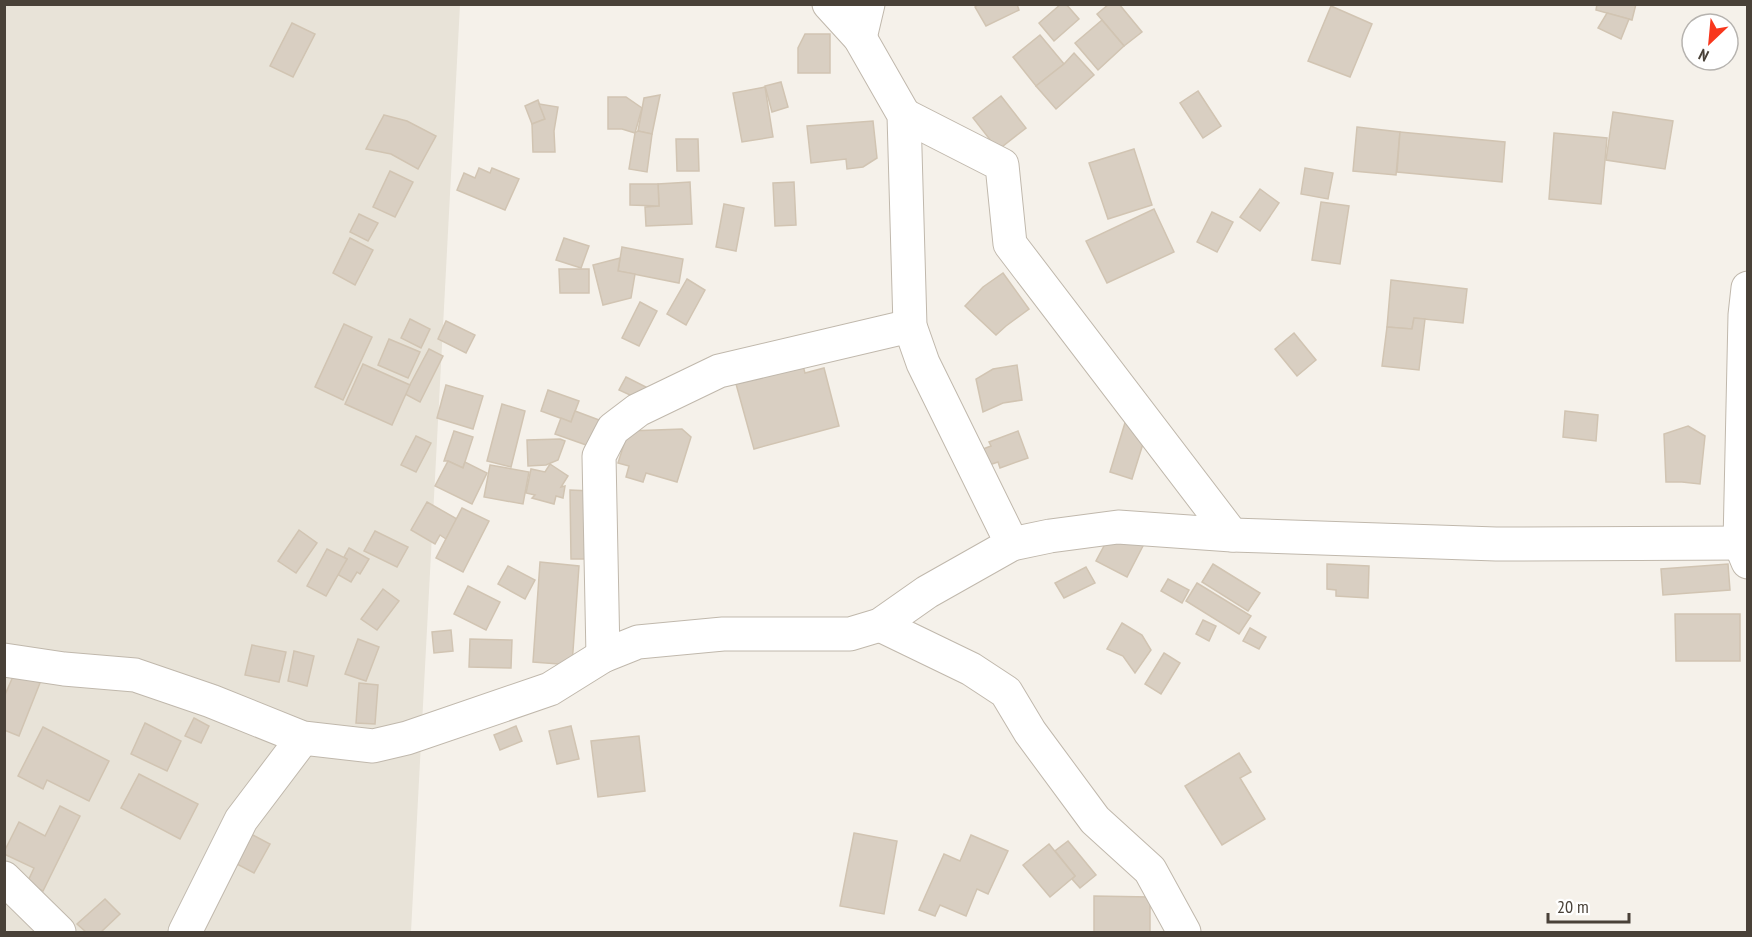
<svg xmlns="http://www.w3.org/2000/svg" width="1752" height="937" viewBox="0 0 1752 937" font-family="'PT Sans Narrow',sans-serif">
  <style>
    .residential { fill: #e8e3d8 }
    .building { fill: #d9cfc2; stroke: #d1c4b2; stroke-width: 1.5 }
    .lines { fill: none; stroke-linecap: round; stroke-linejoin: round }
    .street-casing { stroke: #c0b8ac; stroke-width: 35 }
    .street { stroke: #fff; stroke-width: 33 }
  </style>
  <rect width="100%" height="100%" fill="#f5f1ea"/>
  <!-- residential -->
  <polygon class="residential" points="5,5 460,5 411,932 5,932"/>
  <!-- building -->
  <g class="building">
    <polygon points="979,4 1017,4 1019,10 986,26 975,7"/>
    <polygon points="1061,4 1066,4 1079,19 1054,41 1039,23"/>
    <polygon points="1109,4 1119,4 1142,32 1124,46 1097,14"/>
    <polygon points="1597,4 1636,4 1632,20 1596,10"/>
    <polygon points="1331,6 1372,24 1350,77 1308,61"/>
    <polygon points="1607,13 1629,19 1621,39 1598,28"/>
    <polygon points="1102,20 1124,46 1098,70 1075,43"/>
    <polygon points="292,23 315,34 293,77 270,66"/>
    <polygon points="805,34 830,34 830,73 798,73 798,48"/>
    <polygon points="1040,35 1064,64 1036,86 1013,57"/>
    <polygon points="1074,53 1094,75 1056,109 1036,86 1064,64"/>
    <polygon points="781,82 788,107 772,112 765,86"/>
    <polygon points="765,87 773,137 742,142 733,93"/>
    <polygon points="1198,91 1221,126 1203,138 1180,103"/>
    <polygon points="660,95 652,134 638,131 644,98"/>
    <polygon points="1001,96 1026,128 998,150 973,118"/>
    <polygon points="608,97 626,97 642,108 635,133 622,129 608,129"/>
    <polygon points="538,100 545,119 532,124 525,106"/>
    <polygon points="539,104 558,107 554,131 555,152 533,152 532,124 545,119"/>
    <polygon points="1613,112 1673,121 1665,169 1606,160"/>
    <polygon points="384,115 407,121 436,136 418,169 391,154 366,149"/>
    <polygon points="873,121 877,158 863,167 847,169 846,159 811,163 807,126"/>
    <polygon points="1357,127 1400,132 1396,175 1353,171"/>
    <polygon points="638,131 652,134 647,172 629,169 635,133"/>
    <polygon points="1400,132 1505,142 1502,182 1397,172"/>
    <polygon points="1554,133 1607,138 1601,204 1549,199"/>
    <polygon points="676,139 698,139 699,171 677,171"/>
    <polygon points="1134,149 1152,205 1108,219 1089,163"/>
    <polygon points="479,168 490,173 492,168 519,179 505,210 457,190 464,173 475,178"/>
    <polygon points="1305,168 1333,173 1328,199 1301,194"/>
    <polygon points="390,171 413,182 395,217 373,207"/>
    <polygon points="690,182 692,224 646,226 645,207 659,206 658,184"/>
    <polygon points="794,182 796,225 775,226 773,183"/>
    <polygon points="630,184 658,184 659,206 630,205"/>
    <polygon points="1260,189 1279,203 1260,231 1240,217"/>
    <polygon points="1321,202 1349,206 1340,264 1312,260"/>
    <polygon points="724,204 744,208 736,251 716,247"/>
    <polygon points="1154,209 1174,252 1107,283 1086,241"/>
    <polygon points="1212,212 1233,222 1217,252 1197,242"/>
    <polygon points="359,214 378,223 368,241 350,232"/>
    <polygon points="350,238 373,250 355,285 333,273"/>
    <polygon points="564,238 589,246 581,268 556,260"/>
    <polygon points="622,247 683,259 679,283 618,271"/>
    <polygon points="620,258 618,271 635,274 631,298 603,305 593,265"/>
    <polygon points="559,269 589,269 589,293 560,293"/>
    <polygon points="1003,273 1029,309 1006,326 996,335 965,306 983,287"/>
    <polygon points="687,279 705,290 686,325 667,314"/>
    <polygon points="1391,280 1467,289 1463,323 1414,318 1412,329 1387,327"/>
    <polygon points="640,302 657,311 639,346 622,338"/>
    <polygon points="1414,318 1425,319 1419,370 1382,366 1387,327 1412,329"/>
    <polygon points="410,319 430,329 421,348 401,338"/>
    <polygon points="446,321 475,335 466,353 438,339"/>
    <polygon points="344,324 372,337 343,400 315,387"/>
    <polygon points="1294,333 1316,360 1297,376 1275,349"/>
    <polygon points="389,339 420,352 408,378 378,365"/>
    <polygon points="429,349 443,356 420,402 405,394"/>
    <polygon points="800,355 805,373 824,368 839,426 754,449 736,384"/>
    <polygon points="363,364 410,385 392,425 345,404"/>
    <polygon points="1017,365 1022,400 1003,403 983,412 976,379 993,369"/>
    <polygon points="626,377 650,389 643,401 619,390"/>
    <polygon points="446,385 483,396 473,429 437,418"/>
    <polygon points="548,390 579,401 571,422 541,411"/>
    <polygon points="502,404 525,411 511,467 487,461"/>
    <polygon points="575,411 599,420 589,446 555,434 561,418 571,422"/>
    <polygon points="1565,411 1598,415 1596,441 1563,437"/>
    <polygon points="1128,413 1147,431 1132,479 1110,472"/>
    <polygon points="1688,426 1705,436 1700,484 1682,482 1666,482 1664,434"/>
    <polygon points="682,429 691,437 677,482 646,473 643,482 626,477 629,466 618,463 628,431"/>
    <polygon points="454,431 473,437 463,468 448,461 444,461"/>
    <polygon points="1018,431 1028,458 1000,468 998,462 989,465 983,449 991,446 989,442"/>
    <polygon points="416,436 431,443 416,472 401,465"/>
    <polygon points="560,439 565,441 558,460 546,465 528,466 527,440"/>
    <polygon points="448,461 463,468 465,462 487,473 472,504 435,486"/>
    <polygon points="550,464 568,476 561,487 565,486 563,498 556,496 554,504 532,498 535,495 526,493 531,469 545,472"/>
    <polygon points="490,465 529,472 523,504 484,497"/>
    <polygon points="570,490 591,491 592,559 571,559"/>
    <polygon points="427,502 457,519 446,539 440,535 435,544 411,530"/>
    <polygon points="462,508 489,521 463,572 436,558"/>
    <polygon points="299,530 317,543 296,573 278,561"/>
    <polygon points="375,531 408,547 397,567 364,551"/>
    <polygon points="1112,531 1144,544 1127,577 1096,561"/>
    <polygon points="349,548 369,559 360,574 357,572 351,582 337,574 347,559 344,557"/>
    <polygon points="327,549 347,559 326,596 307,586"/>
    <polygon points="540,562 579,566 572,665 533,662"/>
    <polygon points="1213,564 1260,593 1248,611 1202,582"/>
    <polygon points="1327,564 1369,566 1368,598 1336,596 1336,590 1327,589"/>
    <polygon points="1728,564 1730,590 1663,595 1661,569"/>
    <polygon points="508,566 535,580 525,599 498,584"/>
    <polygon points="1086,567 1095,583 1064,598 1055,583"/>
    <polygon points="1168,579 1189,590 1182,603 1161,591"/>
    <polygon points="1197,583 1251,616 1239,634 1186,601"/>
    <polygon points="468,586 500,602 486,630 454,614"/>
    <polygon points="383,589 399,601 377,630 361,619"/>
    <polygon points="1675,614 1740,614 1740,661 1676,661"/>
    <polygon points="1203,620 1216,626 1209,641 1196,634"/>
    <polygon points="1122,623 1142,635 1151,650 1135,673 1123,656 1107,649"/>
    <polygon points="1250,628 1266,637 1259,649 1243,641"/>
    <polygon points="451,630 453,651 434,653 432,632"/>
    <polygon points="358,639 379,647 366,681 345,674"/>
    <polygon points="470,639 512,640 511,668 469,667"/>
    <polygon points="252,645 286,652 279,682 245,675"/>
    <polygon points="294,651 314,656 307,686 288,681"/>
    <polygon points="1164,653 1180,663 1161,694 1145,684"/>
    <polygon points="15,672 40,683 19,736 4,730 4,697"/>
    <polygon points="359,683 378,685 375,724 356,723"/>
    <polygon points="194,718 209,726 201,743 185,736"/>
    <polygon points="145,723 181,741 167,771 131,754"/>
    <polygon points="516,726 522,741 500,750 494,735"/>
    <polygon points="571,726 579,759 557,764 549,731"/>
    <polygon points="43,727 109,761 89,801 47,780 43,789 18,776"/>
    <polygon points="639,736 645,791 598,797 591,741"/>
    <polygon points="1239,753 1251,772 1240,778 1265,819 1222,845 1185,786"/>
    <polygon points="139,774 198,804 180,839 121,808"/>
    <polygon points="60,806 80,816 43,891 27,883 34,868 4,854 4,852 19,822 45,836"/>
    <polygon points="249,833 270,844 254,873 233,862"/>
    <polygon points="854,833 897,841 884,914 840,906"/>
    <polygon points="971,835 1008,851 988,894 977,889 966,916 940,905 935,916 919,910 944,854 960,861"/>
    <polygon points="1068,841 1096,875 1080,888 1072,879 1075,876 1055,851"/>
    <polygon points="1049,844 1075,876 1050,897 1023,865"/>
    <polygon points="1094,896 1150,897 1150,932 1094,932"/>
    <polygon points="105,899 120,914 101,932 86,932 77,924"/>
  </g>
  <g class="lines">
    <defs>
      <g id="street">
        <polyline points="829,4 860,38 904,115 910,326 923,363 1012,544"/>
        <polyline points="860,38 868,4"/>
        <polyline points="904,115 1002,165 1010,244 1232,535"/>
        <polyline points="1748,288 1745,315 1740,543 1748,562"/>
        <polyline points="880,625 971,669 1006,692 1030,732 1095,820 1150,870 1184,932"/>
        <polyline points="603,656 599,456 613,429 638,410 719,371 910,326"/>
        <polyline points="4,660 64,669 135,675 211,701 303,738 373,746 407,738 550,689 603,656 638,642 723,634 850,634 880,625 927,592 1012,544 1050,536 1118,527 1232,535 1496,544 1748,543"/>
        <polyline points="4,878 59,932"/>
        <polyline points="185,932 241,820 303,738"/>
      </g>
    </defs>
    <!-- street casing -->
    <use href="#street" class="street-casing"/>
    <!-- street -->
    <use href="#street" class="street"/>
  </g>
  <!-- border -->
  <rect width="1752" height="937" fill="none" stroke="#494138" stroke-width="12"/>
  <!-- north arrow -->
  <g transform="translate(1710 42) rotate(206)"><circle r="28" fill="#ffffff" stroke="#b6b3af" stroke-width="1.5"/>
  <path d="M0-4.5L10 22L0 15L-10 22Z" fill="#f8371d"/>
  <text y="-9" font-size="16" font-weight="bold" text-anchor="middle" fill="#494138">N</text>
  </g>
  <!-- scale -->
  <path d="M1548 913v9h81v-9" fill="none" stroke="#494138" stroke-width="3"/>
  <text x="1557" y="913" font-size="18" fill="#494138" stroke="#ffffff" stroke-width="4.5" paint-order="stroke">20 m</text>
</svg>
